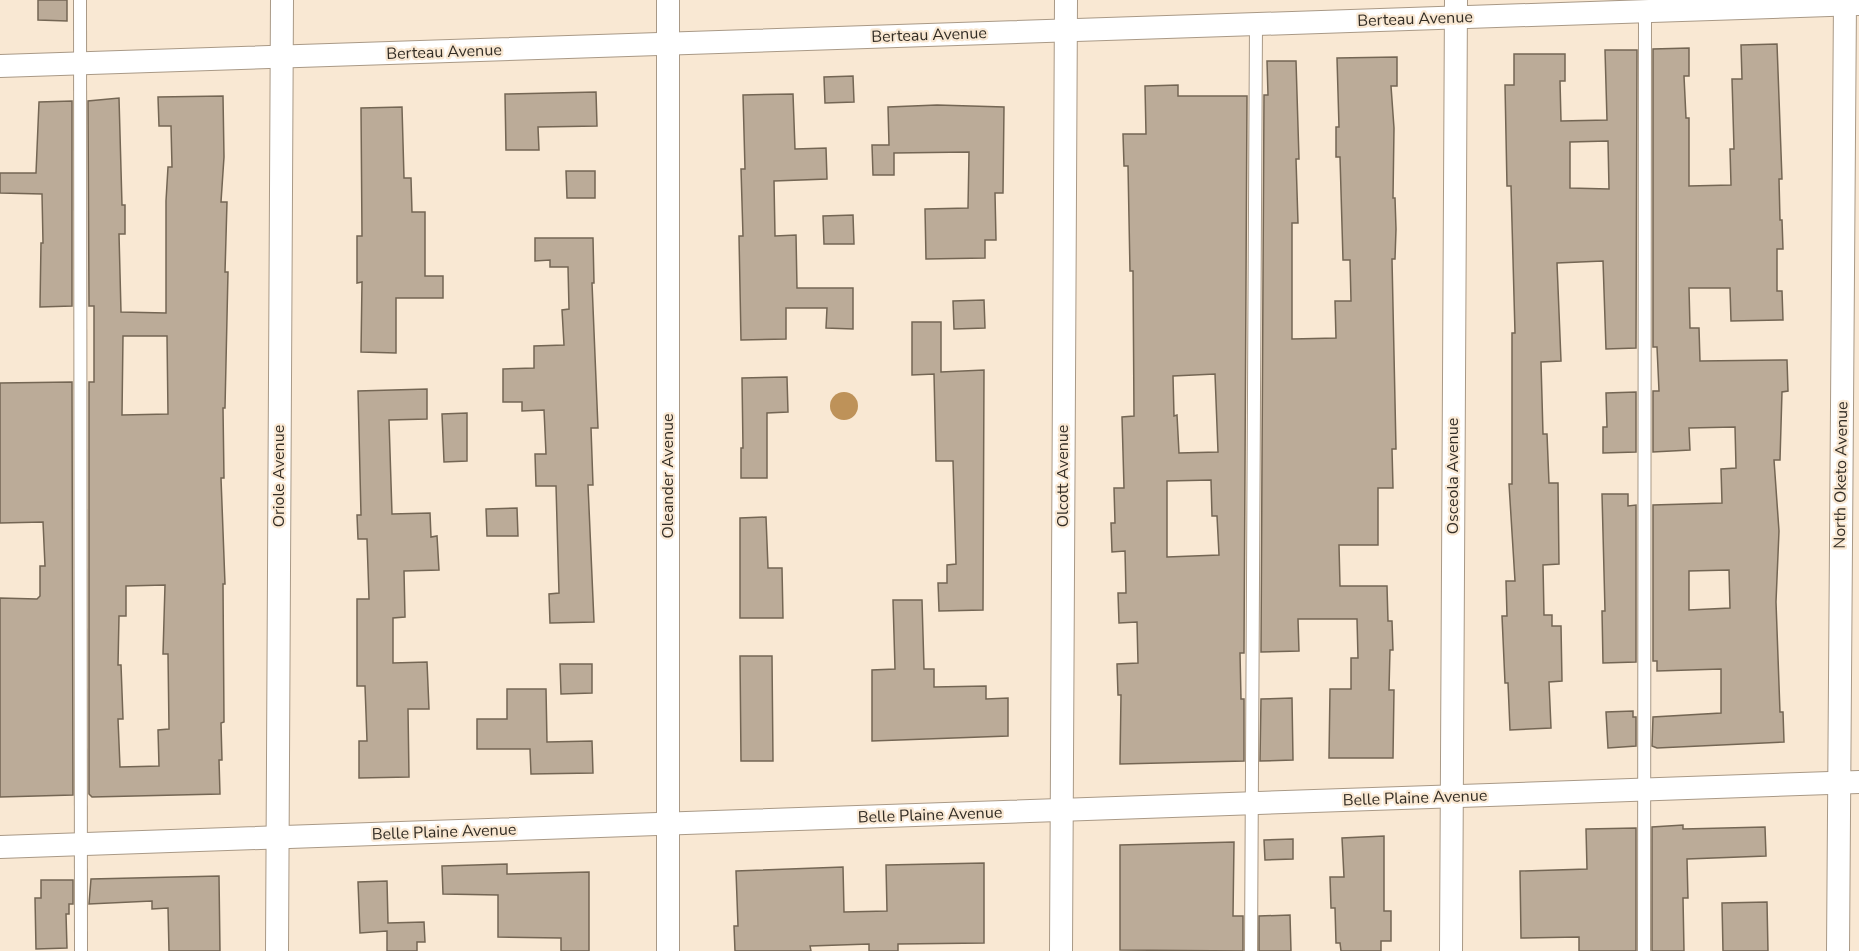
<svg xmlns="http://www.w3.org/2000/svg" width="1859" height="951" viewBox="0 0 1859 951" font-family="'Nunito Sans',sans-serif">
  <style>
    .water { fill: #be9259 }
    .building { fill: #bbab98; stroke: #746654; stroke-width: 1.5; fill-rule: evenodd }
    .lines { fill: none; stroke-linecap: round; stroke-linejoin: round }
    .lane-casing { stroke: #a99986; stroke-width: 14 }
    .street-casing { stroke: #a99986; stroke-width: 24 }
    .lane { stroke: #fff; stroke-width: 12 }
    .street { stroke: #fff; stroke-width: 22 }
    .labels { text-anchor: middle; dominant-baseline: central; stroke-width: 4.5; stroke-linejoin: round; paint-order: stroke }
    .street-label { font-size: 16px; fill: #322c24; stroke: #f9e8d3 }
  </style>
  <rect width="100%" height="100%" fill="#f9e8d3"/>
  <!-- water -->
  <circle class="water" cx="844" cy="406" r="14"/>
  <!-- building -->
  <g class="building">
    <polygon points="38,0 67,0 67,21 38,20"/>
    <path d="M1777,44L1782,179H1779L1780,220H1782L1783,249H1777V291H1782L1783,320L1731,321L1730,288H1689L1690,328H1699L1700,361L1787,360L1788,391L1782,392L1780,460H1774L1779,531L1776,602L1780,712H1783L1784,742L1657,748L1652,746L1653,717L1721,713V669L1657,671V661H1653V505L1722,503L1721,469L1736,468L1735,427L1689,428L1690,450L1653,452V391H1659L1657,347H1653V49L1689,48V76H1684L1686,118H1689V186L1731,185L1730,149H1734L1732,79H1742L1741,45ZM1729,570L1730,608L1689,610V571Z"/>
    <path d="M1605,50H1637L1636,348L1606,349L1603,261L1557,263L1561,361L1541,362L1543,434H1547L1549,483H1558L1559,564L1543,565L1544,615H1552V626H1561L1562,681L1549,682L1551,728L1510,730L1508,683H1505L1502,616H1507L1506,581H1515L1509,484H1512V333H1515L1511,186H1507L1505,85H1514V54H1565V81H1560L1561,121L1607,120ZM1608,141L1609,189L1570,188V142Z"/>
    <polygon points="1397,57 1397,86 1391,86 1394,128 1393,198 1395,198 1396,229 1395,259 1392,259 1396,449 1392,449 1393,488 1378,488 1378,545 1339,545 1340,586 1387,586 1388,621 1392,621 1393,650 1390,650 1389,690 1394,690 1393,758 1329,758 1330,689 1351,689 1351,658 1358,658 1357,619 1298,619 1299,651 1261,652 1264,95 1268,95 1267,61 1296,61 1299,159 1296,159 1298,223 1292,223 1292,339 1336,338 1335,301 1351,301 1350,260 1343,260 1340,157 1336,157 1336,127 1339,127 1337,58"/>
    <polygon points="853,76 854,102 825,103 824,77"/>
    <path d="M1178,85V96H1247L1244,653H1240L1241,699H1244V761L1120,764L1121,695H1118L1117,664L1138,663L1137,622L1119,623L1118,593H1126L1125,551L1112,552L1111,523H1115L1114,488H1124L1122,417L1134,416L1133,271H1130L1128,166H1124L1123,134H1146L1145,86ZM1215,374L1218,452L1179,453L1177,415L1174,416L1173,376ZM1211,480L1212,516H1217L1219,555L1167,557V481Z"/>
    <polygon points="596,92 597,126 538,127 539,150 506,150 505,94"/>
    <polygon points="793,94 795,149 826,148 827,179 774,181 775,236 796,235 797,288 853,288 853,329 826,328 827,308 786,308 786,339 741,340 739,236 743,236 741,169 745,169 743,95"/>
    <path d="M223,96L224,157L221,202H227L225,272H228L225,408H223L224,478H221L225,584H223L224,722L221,723L222,760H219L220,794L92,797L89,794V382H94V306H89L88,101L119,98L122,205H125V234H119L121,312L166,313V201L168,167H172L171,126H159L158,97ZM123,336H167L168,414L122,415ZM165,585L163,654H168L169,729L158,730L159,766L120,767L118,719H123L121,665H118L119,616H126V586Z"/>
    <polygon points="72,101 72,306 40,307 41,243 43,243 42,194 0,193 0,173 36,173 39,102"/>
    <polygon points="937,105 1004,107 1003,193 995,193 996,240 985,240 985,258 926,259 925,209 968,208 969,152 894,153 894,175 873,175 872,145 889,145 888,107"/>
    <polygon points="402,107 404,178 411,178 412,212 425,212 425,276 443,276 443,298 396,298 396,353 361,352 362,282 357,283 357,236 362,236 361,108"/>
    <polygon points="566,171 595,171 595,198 567,198"/>
    <polygon points="853,215 854,244 824,244 823,216"/>
    <polygon points="535,238 593,238 594,283 592,283 598,428 591,428 593,485 588,485 594,622 550,623 549,594 559,593 556,486 536,486 535,454 546,454 544,410 522,411 522,402 503,402 503,369 534,368 534,346 564,345 562,310 569,309 568,267 550,267 550,260 535,261"/>
    <polygon points="984,300 985,328 954,329 953,301"/>
    <polygon points="912,322 941,322 941,372 984,370 983,610 939,611 938,583 947,583 947,565 956,564 953,461 936,461 934,374 912,375"/>
    <polygon points="787,377 788,412 767,413 767,478 741,478 741,448 743,448 742,378"/>
    <polygon points="72,382 73,795 0,797 0,598 37,599 40,596 40,566 45,566 43,522 0,523 0,383"/>
    <polygon points="427,389 427,419 389,420 392,514 430,513 431,537 437,536 439,570 404,571 405,617 393,618 393,663 427,662 429,709 408,709 409,777 359,778 359,741 367,741 365,686 357,686 357,599 369,599 367,539 358,539 357,515 361,515 358,391"/>
    <polygon points="1636,392 1636,452 1603,453 1603,427 1607,427 1606,393"/>
    <polygon points="467,413 467,461 444,462 442,414"/>
    <polygon points="1602,494 1628,494 1628,506 1636,505 1636,662 1603,663 1602,611 1605,611"/>
    <polygon points="517,508 518,536 487,536 486,509"/>
    <polygon points="766,517 768,568 782,568 783,618 740,618 740,518"/>
    <polygon points="893,600 922,600 924,669 934,669 934,687 986,686 986,699 1008,698 1008,736 872,741 872,670 895,669"/>
    <polygon points="740,656 772,656 773,761 741,761"/>
    <polygon points="560,664 592,664 592,693 561,694"/>
    <polygon points="507,689 546,689 547,742 592,741 593,773 531,774 530,749 477,749 477,719 507,719"/>
    <polygon points="1292,698 1293,760 1260,761 1261,699"/>
    <polygon points="1633,711 1633,717 1636,717 1636,746 1608,748 1606,712"/>
    <polygon points="1683,825 1683,829 1765,827 1766,856 1687,859 1688,898 1683,898 1684,951 1652,951 1652,827"/>
    <polygon points="1636,828 1636,951 1579,951 1579,937 1521,938 1520,871 1587,869 1586,829"/>
    <polygon points="1384,836 1384,911 1391,911 1391,941 1381,941 1381,951 1341,951 1340,943 1336,943 1335,908 1331,908 1330,877 1344,877 1342,838"/>
    <polygon points="1293,839 1293,859 1265,860 1264,840"/>
    <polygon points="1234,842 1233,916 1243,916 1243,951 1120,950 1120,845"/>
    <polygon points="984,863 984,943 898,944 898,951 869,951 869,944 810,946 811,951 735,951 734,926 738,926 736,871 843,867 844,912 887,911 886,865"/>
    <polygon points="507,864 507,874 589,872 589,951 561,951 561,938 498,937 498,895 443,894 442,866"/>
    <polygon points="219,876 220,951 169,951 168,908 152,909 152,901 89,904 91,879"/>
    <polygon points="41,880 73,880 73,904 69,904 69,914 66,914 67,948 36,949 35,898 41,898"/>
    <polygon points="387,881 388,923 424,922 425,942 417,942 417,951 387,951 387,931 360,933 358,882"/>
    <polygon points="1767,902 1768,951 1723,951 1722,903"/>
    <polygon points="1290,915 1291,951 1259,951 1259,916"/>
  </g>
  <g class="lines">
    <defs>
      <g id="lane">
        <polyline points="80,0 81,951"/>
        <polyline points="1251,951 1256,24"/>
        <polyline points="1644,951 1645,11"/>
      </g>
      <g id="street">
        <polyline points="668,0 668,951"/>
        <polyline points="0,66 1859,4"/>
        <polyline points="0,847 1859,782"/>
        <polyline points="277,951 282,0"/>
        <polyline points="1061,951 1066,0"/>
        <polyline points="1451,951 1456,0"/>
        <polyline points="1838,951 1845,0"/>
      </g>
    </defs>
    <!-- lane casing -->
    <use href="#lane" class="lane-casing"/>
    <!-- street casing -->
    <use href="#street" class="street-casing"/>
    <!-- lane -->
    <use href="#lane" class="lane"/>
    <!-- street -->
    <use href="#street" class="street"/>
  </g>
  <g class="labels">
    <!-- street labels -->
    <g class="street-label">
      <text transform="translate(1415 19) rotate(-2)">Berteau Avenue</text>
      <text transform="translate(929 35) rotate(-2)">Berteau Avenue</text>
      <text transform="translate(444 52) rotate(-2)">Berteau Avenue</text>
      <text transform="translate(1841 475) rotate(-89)">North Oketo Avenue</text>
      <text transform="translate(279 476) rotate(-90)">Oriole Avenue</text>
      <text transform="translate(668 476) rotate(-90)">Oleander Avenue</text>
      <text transform="translate(1063 476) rotate(-90)">Olcott Avenue</text>
      <text transform="translate(1453 476) rotate(-90)">Osceola Avenue</text>
      <text transform="translate(1415 798) rotate(-2)">Belle Plaine Avenue</text>
      <text transform="translate(930 815) rotate(-2)">Belle Plaine Avenue</text>
      <text transform="translate(444 832) rotate(-2)">Belle Plaine Avenue</text>
    </g>
  </g>
</svg>
